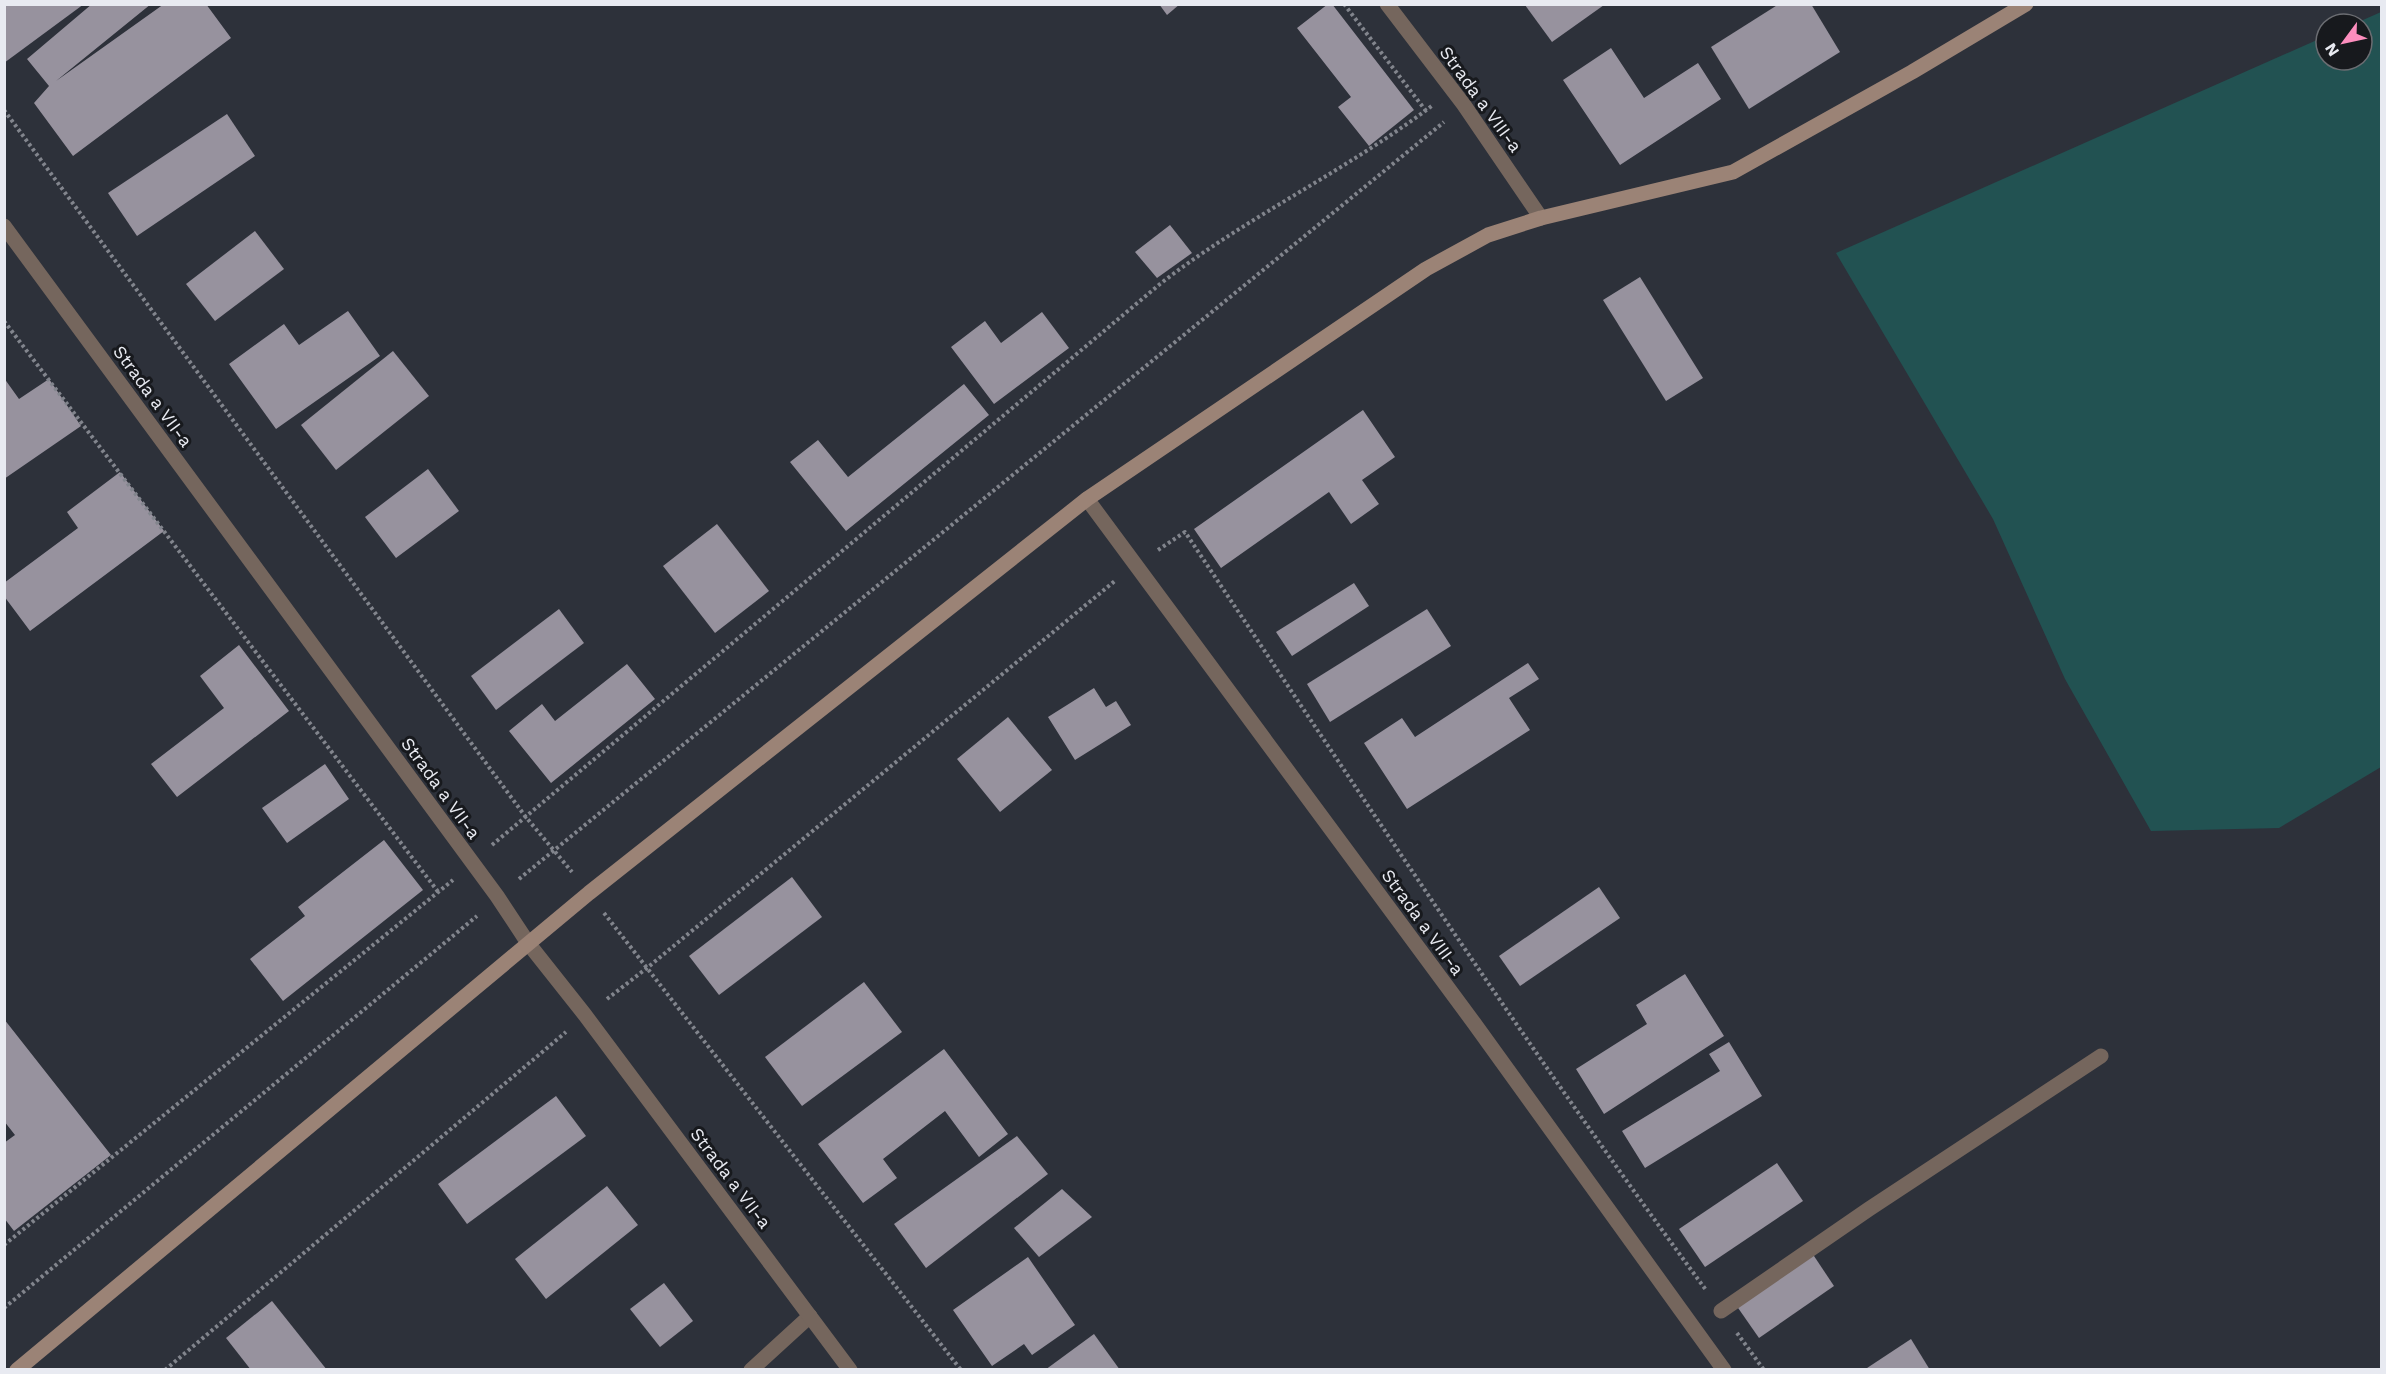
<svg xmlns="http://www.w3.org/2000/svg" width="2386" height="1374" viewBox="0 0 2386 1374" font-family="'Work Sans',sans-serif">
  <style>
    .water { fill: #225252 }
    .building { fill: #97929e }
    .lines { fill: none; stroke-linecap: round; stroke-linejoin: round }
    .path { stroke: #82858d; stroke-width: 4; stroke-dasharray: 3 3; stroke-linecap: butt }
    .lane { stroke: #75665d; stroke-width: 15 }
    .street { stroke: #75665d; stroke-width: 15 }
    .secondary { stroke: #9b8376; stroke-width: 15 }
    .labels { text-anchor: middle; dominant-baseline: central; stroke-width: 6; stroke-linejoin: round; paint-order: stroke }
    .street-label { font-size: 18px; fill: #e8eaf1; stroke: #17191d }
  </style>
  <rect width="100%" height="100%" fill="#2d313a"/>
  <!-- water -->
  <polygon class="water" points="2381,12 2381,767 2279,828 2151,831 2065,679 1993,519 1836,253 2326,36 2326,60 2362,60 2362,24 2354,24"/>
  <!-- building -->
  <g class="building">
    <polygon points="4,4 84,4 4,63"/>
    <polygon points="92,4 151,4 56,81 164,4 206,4 231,38 73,156 34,103 49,86 27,59"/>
    <polygon points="1159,4 1180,4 1167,15"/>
    <polygon points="1328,4 1332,4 1414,110 1369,146 1338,107 1351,97 1297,28"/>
    <polygon points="1779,4 1811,4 1840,52 1749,109 1711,47"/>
    <polygon points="1525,5 1604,5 1552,42"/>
    <polygon points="1611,48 1644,98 1698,63 1721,99 1620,165 1563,80"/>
    <polygon points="227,114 255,156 137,236 108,193"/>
    <polygon points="1170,225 1192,253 1157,278 1135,252"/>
    <polygon points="255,231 284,269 215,321 186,284"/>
    <polygon points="1640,277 1703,378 1666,401 1603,300"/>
    <polygon points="348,311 380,356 276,429 229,364 284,324 299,345"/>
    <polygon points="1042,312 1069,348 994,404 951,347 985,321 1001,343"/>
    <polygon points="393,351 429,396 336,470 301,425"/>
    <polygon points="4,378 19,399 49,379 81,426 4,479"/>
    <polygon points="964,384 989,415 846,531 790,462 818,440 848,477"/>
    <polygon points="1363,410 1395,457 1362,480 1379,504 1351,524 1329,492 1221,568 1194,529"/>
    <polygon points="428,469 459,511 396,558 365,517"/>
    <polygon points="120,472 164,531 30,631 4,596 4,583 78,528 67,512"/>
    <polygon points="717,524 769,591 715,633 663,566"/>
    <polygon points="1354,583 1369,606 1292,656 1276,632"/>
    <polygon points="559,609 584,643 496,710 471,676"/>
    <polygon points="1427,609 1451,646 1330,722 1307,684"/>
    <polygon points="239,645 289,711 177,797 151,764 224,708 200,676"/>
    <polygon points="1528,663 1539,679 1509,698 1530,730 1407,809 1364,743 1402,718 1415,737"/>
    <polygon points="627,664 655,699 551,783 509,731 542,704 555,721"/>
    <polygon points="1094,688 1106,707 1116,701 1131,725 1075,760 1048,717"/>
    <polygon points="1008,717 1052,770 1000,812 957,759"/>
    <polygon points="325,764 349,799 287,843 262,808"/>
    <polygon points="384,840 423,890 283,1001 250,959 305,916 298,907"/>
    <polygon points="792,877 822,917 719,995 689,956"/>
    <polygon points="1599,887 1620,918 1520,986 1499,956"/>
    <polygon points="1685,974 1724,1036 1604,1114 1576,1069 1647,1024 1636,1005"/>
    <polygon points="864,982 902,1032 802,1106 765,1057"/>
    <polygon points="4,1019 111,1155 14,1231 4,1218 4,1143 15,1135 4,1121"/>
    <polygon points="1729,1042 1762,1096 1645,1168 1622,1131 1720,1071 1709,1054"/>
    <polygon points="944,1049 1008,1134 979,1157 945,1111 883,1159 897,1178 863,1203 818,1144"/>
    <polygon points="556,1096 586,1136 467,1224 438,1184"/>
    <polygon points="1017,1136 1048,1174 926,1268 894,1224"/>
    <polygon points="1777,1163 1803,1201 1705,1267 1679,1229"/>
    <polygon points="607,1186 638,1225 546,1299 515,1259"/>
    <polygon points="1062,1189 1092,1217 1039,1257 1014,1228"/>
    <polygon points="1812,1253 1834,1286 1759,1338 1736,1305"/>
    <polygon points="1028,1257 1075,1325 1032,1355 1024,1344 992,1366 953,1310"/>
    <polygon points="664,1283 693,1321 660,1347 630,1309"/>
    <polygon points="272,1301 327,1370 251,1370 226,1338"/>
    <polygon points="1094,1334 1120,1370 1045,1370"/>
    <polygon points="1911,1339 1930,1370 1864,1370"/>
  </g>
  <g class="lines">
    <!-- path -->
    <g class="path">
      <polyline points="1344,4 1426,111"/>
      <polyline points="4,110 525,816 572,872"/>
      <polyline points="4,321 439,893"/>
      <path d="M1158,550L1185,532C1356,787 1524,1044 1706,1290"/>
      <path d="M492,845L1160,284C1246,217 1346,171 1433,105"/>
      <polyline points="519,879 1444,122"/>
      <polyline points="604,913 961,1370"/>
      <polyline points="607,999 647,968 1116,580"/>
      <polyline points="4,1245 453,880"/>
      <polyline points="4,1308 477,916"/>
      <polyline points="1737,1333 1764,1370"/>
      <polyline points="165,1370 566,1032"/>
    </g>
    <!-- lane -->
    <polyline class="lane" points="751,1370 810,1316"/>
    <!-- street -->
    <g class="street">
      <polyline points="1387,4 1464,105 1541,218"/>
      <polyline points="4,226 497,896 528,943 585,1015 850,1370"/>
      <polyline points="1087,499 1474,1023 1724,1370"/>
      <polyline points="1721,1311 1869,1209 2101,1056"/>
    </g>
    <!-- secondary -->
    <polyline class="secondary" points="17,1370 589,893 1087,499 1426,269 1488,235 1541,218 1733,172 1912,72 2026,4"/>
  </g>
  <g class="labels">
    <!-- street labels -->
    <g class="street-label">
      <text transform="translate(1481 99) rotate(54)">Strada a VIII-a</text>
      <text transform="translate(153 396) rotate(54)">Strada a VII-a</text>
      <text transform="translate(441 788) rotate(54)">Strada a VII-a</text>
      <text transform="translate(1423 922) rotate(54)">Strada a VIII-a</text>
      <text transform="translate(731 1178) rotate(53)">Strada a VII-a</text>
    </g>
  </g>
  <!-- border -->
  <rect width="2386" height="1374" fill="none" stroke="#e8eaf1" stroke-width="12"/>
  <!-- north arrow -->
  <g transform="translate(2344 42) rotate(237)"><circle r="28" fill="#17191d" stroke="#6b6d72" stroke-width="1.5"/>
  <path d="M0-4.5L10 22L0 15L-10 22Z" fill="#fd8ebe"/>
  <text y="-9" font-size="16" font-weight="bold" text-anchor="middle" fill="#e8eaf1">N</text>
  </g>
</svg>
